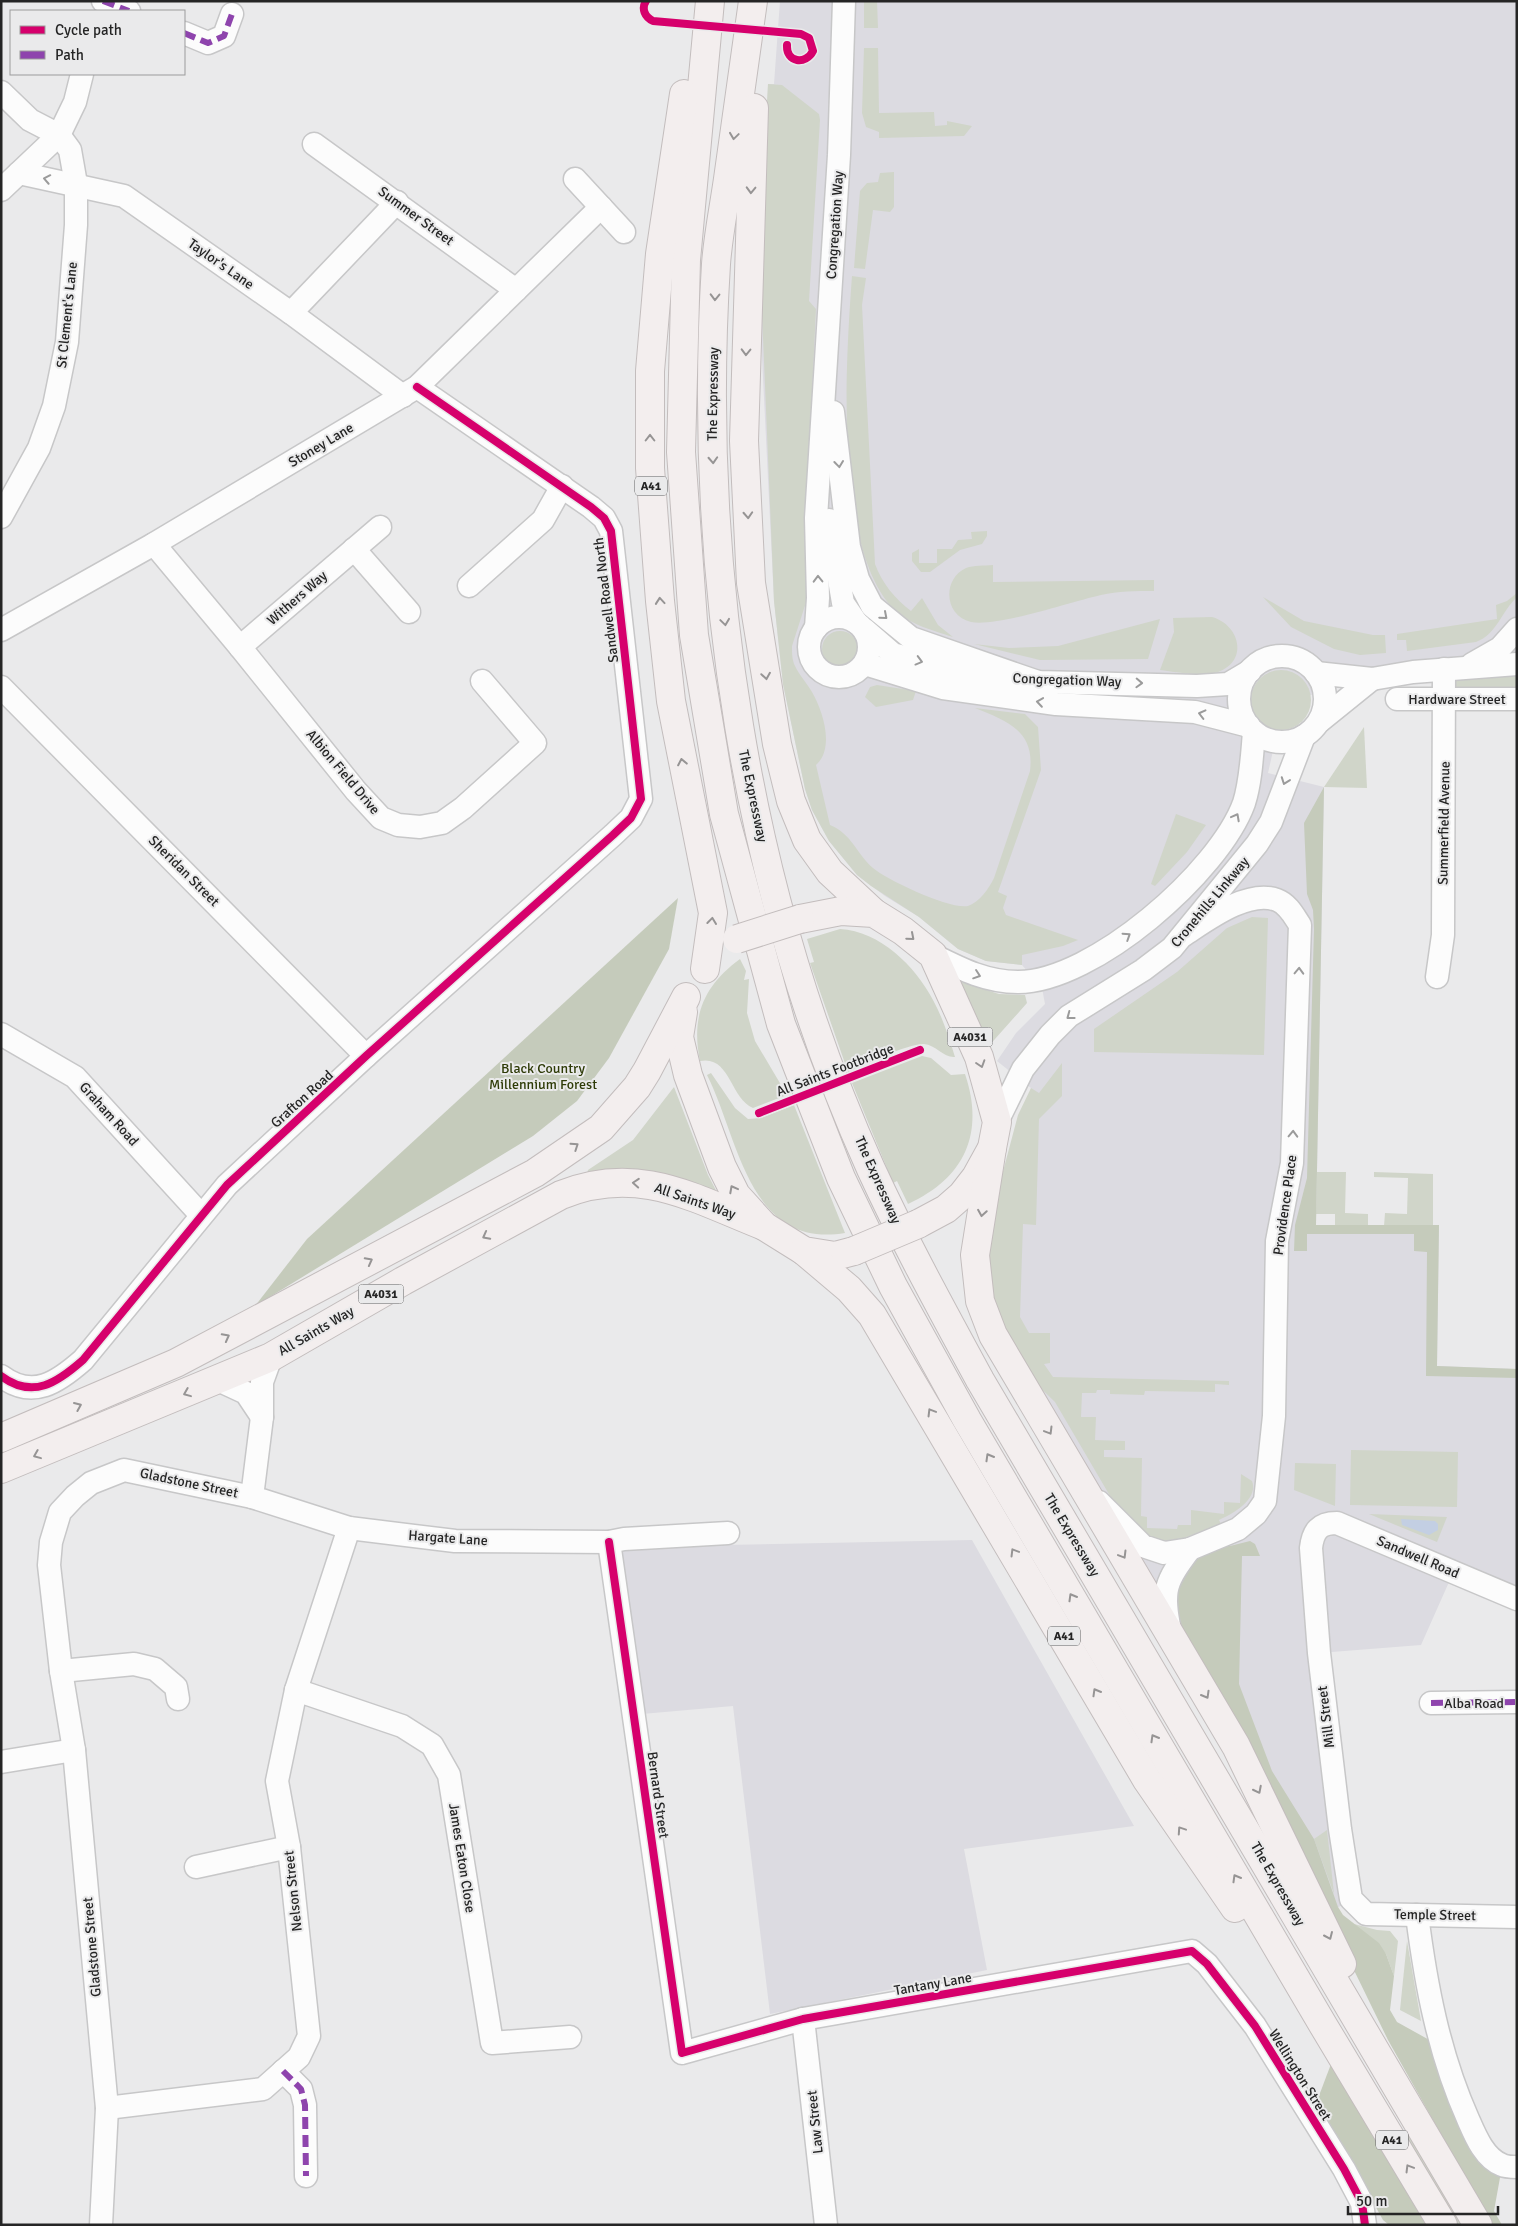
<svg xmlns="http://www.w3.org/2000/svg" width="1518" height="2226" viewBox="0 0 1518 2226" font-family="Signika,sans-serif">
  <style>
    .built { fill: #dcdbe1 }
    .green { fill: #d0d5c9 }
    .forest { fill: #c5cbbb }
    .water { fill: #c3cfe3 }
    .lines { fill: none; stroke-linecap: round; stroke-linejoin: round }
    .minor-casing { stroke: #c7c7c8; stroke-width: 25 }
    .highway-casing { stroke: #c3bdbd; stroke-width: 30 }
    .minor { stroke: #fcfcfc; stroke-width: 22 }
    .highway { stroke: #f3eeee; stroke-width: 28 }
    .highway-bridge-casing { stroke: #c3bdbd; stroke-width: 30; stroke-linecap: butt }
    .highway-bridge { stroke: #f3eeee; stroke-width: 28 }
    .quiet { stroke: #8e44ad; stroke-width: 6; stroke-dasharray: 12 6; stroke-linecap: butt }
    .cycleway-casing { stroke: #eaeaeb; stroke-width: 11 }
    .cycleway { stroke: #d6006c; stroke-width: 8 }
    .oneway { stroke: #969494 }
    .oneway2 { stroke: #9b9b9b }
    .labels { text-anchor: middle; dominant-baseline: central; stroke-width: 4; stroke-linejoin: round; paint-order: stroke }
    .shield { fill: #eaeaeb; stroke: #606060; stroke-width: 1 }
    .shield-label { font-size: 12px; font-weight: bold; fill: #252525 }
    .street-label { font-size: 14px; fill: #252525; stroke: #eaeaeb }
    .park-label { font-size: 14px; fill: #2e3b07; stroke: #eaeaeb }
  </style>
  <rect width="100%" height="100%" fill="#eaeaeb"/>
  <!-- built -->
  <g class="built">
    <polygon points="780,1 1517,1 1517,652 1510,656 1372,679 1284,702 1268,773 1324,787 1316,1225 1439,1225 1437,1366 1517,1369 1517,1599 1453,1573 1421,1645 1319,1653 1351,1899 1322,1918 1024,1389 1010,1323 1001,1195 1031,1088 997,1061 1016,1033 1045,1004 1042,988 1022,965 986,961 958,949 919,917 885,896 857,875 829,841 812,810 805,789 783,684 774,601 761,337 768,84 774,84"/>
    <polygon points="972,1540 1134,1826 964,1849 987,1970 770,2014 733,1706 642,1714 620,1547"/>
  </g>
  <!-- green -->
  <g class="green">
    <polygon points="864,1 877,1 878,28 864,28"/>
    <polygon points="864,48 878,48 879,113 934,112 935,126 947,125 947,121 972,126 964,136 879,138 879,132 866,127 862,113"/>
    <path d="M768,84L782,85L819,114L820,120L809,301L816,309L811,414L810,590L792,646C792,653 792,660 795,666C799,675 807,683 812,692C823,711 835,748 816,765L830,825C852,834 856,853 873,868C887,880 951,910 968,906C980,902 989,888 994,878L1030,771C1035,731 1007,721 975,708L1025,714L1038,727L1041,770L998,892L1007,896L1003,908L1006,915L1078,940L1063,946L1022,955V965L986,961L958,949L919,917L871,886L857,875L829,841L812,810L805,789L783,684L774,601L759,242Z"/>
    <polygon points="894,172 894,207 890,212 873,210 865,269 854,268 860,191 867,183 878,182 880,173"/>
    <path d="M852,276L866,278L862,305L875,564C882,583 895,599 911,611L922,598L938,625L953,637C931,630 905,623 890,605C834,540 846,359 852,276Z"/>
    <polygon points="987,531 987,536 982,544 960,550 930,572 921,572 912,561 912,553 919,549 919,563 937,563 937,549 952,549 958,540 972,539 971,532"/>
    <path d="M993,565V582L1154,580V591C1136,591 1118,591 1101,595C1070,602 998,627 971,622C944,616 942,579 966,568C974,565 984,566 993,565Z"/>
    <path d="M1517,593V597C1501,612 1497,634 1476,642L1407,651L1406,640H1397V634L1497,619L1496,605L1507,601Z"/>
    <polygon points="1263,597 1304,621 1373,635 1385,635 1386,653 1360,655 1334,649 1291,627"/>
    <path d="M1212,617C1240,625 1249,661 1218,672C1204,677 1175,672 1160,670L1174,632L1173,618Z"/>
    <polygon points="1160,619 1148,659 1040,660 974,644 1009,648 1058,646"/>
    <circle cx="840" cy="649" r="18"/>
    <circle cx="1281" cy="700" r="30"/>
    <polygon points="1517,673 1517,692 1453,688 1454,681"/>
    <polygon points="877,685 916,691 913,700 876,707 865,697 870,687"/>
    <polygon points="1364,727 1367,788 1324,787"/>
    <polygon points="1176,814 1206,825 1187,852 1155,886 1151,884"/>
    <polygon points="1252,917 1268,918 1264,1055 1094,1052 1094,1029 1177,972 1227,928"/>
    <path d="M840,929C880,931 915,966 933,1000C943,1018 949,1038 955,1057C944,1058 936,1045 924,1044C909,1043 864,1065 848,1072L810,963L814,962L807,939Z"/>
    <path d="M740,959L746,971L744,980L749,979L747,1013L755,1041L787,1095L753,1108C730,1098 730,1055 700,1061C691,1017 703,986 740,959Z"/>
    <polygon points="961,982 999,994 1025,995 1027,1003 987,1048"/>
    <path d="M922,1056L931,1058L951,1075L965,1074C985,1133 965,1178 908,1204L897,1181L893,1183L852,1083Z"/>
    <path d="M1062,1063V1096L1039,1119L1036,1225L1023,1224L1020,1317L1029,1333H1050V1363L1044,1364L1053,1377L1229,1381V1385L1215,1384V1392L1145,1391L1144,1395L1110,1394V1390H1097L1096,1393H1082L1081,1417H1096L1095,1440L1125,1441V1450H1104V1457L1142,1458L1141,1516L1147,1517V1528L1177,1529L1178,1525H1191V1510L1224,1514V1502L1240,1503L1241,1474L1252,1481C1259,1499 1233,1514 1219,1520L1221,1524L1184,1538L1154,1542L1127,1525L1055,1402L1024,1372L997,1318L986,1260L993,1209L1018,1115L1031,1088L1039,1093Z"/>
    <path d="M711,1073L735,1108L748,1119L761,1118L794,1105L845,1233C748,1249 739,1138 707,1075Z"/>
    <polygon points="674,1087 708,1175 721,1200 587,1174 588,1170 633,1140"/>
    <polygon points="1317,1172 1346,1172 1345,1213 1368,1214 1368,1225 1335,1225 1335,1214 1316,1214"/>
    <polygon points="1374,1172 1433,1174 1433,1225 1384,1226 1385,1213 1407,1214 1408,1178 1374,1177"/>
    <polygon points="1351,1450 1458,1452 1457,1507 1350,1505"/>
    <polygon points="1295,1463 1336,1464 1335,1506 1294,1490"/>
    <polygon points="1369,1514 1447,1517 1437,1542"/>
    <polygon points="1327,1830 1334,1894 1314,1839"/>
    <polygon points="1354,1924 1377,1930 1390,1931 1398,1941 1394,1976 1386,1954"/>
    <polygon points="1407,1941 1421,2021 1400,2010"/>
    <polygon points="1404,2133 1407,2133 1462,2225 1456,2225 1404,2136"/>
  </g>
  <!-- forest -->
  <g class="forest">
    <polygon points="1324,787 1316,1225 1439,1225 1437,1366 1517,1369 1517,1378 1426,1376 1427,1252 1414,1251 1414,1234 1307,1234 1307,1251 1294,1251 1295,1225 1307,1178 1314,929 1313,910 1307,894 1304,823"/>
    <polygon points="678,898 669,949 609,1058 577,1101 533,1136 255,1306 307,1239"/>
    <polygon points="1228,1541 1230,1546 1250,1541 1255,1544 1260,1556 1242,1556 1239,1684 1272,1771 1314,1839 1338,1907 1343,1915 1379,1943 1386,1954 1394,1976 1390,2010 1397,2022 1433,2042 1501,2172 1494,2211 1502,2225 1492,2225 1388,2040 1350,1962 1179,1631 1175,1585 1197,1556"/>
    <polygon points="1331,2064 1426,2225 1389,2225 1383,2220 1317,2101"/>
  </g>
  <!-- water -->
  <polygon class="water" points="1401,1519 1435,1521 1438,1524 1438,1530 1429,1535 1402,1525"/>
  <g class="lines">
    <defs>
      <g id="minor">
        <polyline points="103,1 129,11"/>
        <polyline points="184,33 208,43 224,36 232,14"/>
        <polyline points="1,92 30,120 59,135 70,150 76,184 76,225 67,342 54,406 39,448 1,517"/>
        <polyline points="314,144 516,290"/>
        <polyline points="19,173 124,196 291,313 403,396"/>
        <polyline points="575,179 624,232"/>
        <polyline points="1,190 59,135 75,102 82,74"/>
        <polyline points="291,313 397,202"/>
        <polyline points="833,412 849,547 858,579 872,606 911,638 1038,682"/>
        <polyline points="829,520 843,603 856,622"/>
        <polyline points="154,544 240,647 356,791 381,818 398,825 420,827 442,823 463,808 535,743 482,681"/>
        <polyline points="354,549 409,612"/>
        <polyline points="469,586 543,520 562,486"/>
        <circle cx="839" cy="647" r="30"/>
        <polyline points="816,628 818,598 816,518 839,155 844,1"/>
        <polyline points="864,629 893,654 960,672 1038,682 1197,686 1228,684 1250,671"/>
        <polyline points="1,630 154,544 417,387 601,207"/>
        <polyline points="240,647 380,527"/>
        <circle cx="1282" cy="699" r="43"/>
        <polyline points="865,664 943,688 1056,704 1195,712 1249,726"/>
        <polyline points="1472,664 1500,648 1517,629"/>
        <polyline points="1316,673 1372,679 1413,672 1517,664"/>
        <polyline points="1,687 366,1056"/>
        <polyline points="1397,699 1517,699"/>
        <polyline points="1320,721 1372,679"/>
        <path d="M933,955C961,969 986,982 1018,982C1093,982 1219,872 1244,803C1251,781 1252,755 1254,732"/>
        <polyline points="1437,977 1443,935 1444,669"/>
        <polyline points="1,1034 75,1077 201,1215"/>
        <polyline points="997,1122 1023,1069 1050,1035 1069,1016 1143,970 1172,948 1257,844 1271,822 1304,736"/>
        <polyline points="271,1357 262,1382 262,1417 252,1497 349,1528 455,1541 609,1542 624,1539 728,1533"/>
        <path d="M1,1376C33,1400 58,1382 83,1360L227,1185L366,1056L613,835L631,818L641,799L611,531L604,518L591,507L417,387"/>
        <polyline points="218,1380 246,1393 262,1417"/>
        <path d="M1099,1502L1143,1546L1164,1553L1190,1549L1238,1529L1256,1514L1265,1501L1274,1416L1277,1241L1292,1163L1300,925C1294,916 1288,904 1277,900C1248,889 1207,920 1184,935"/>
        <polyline points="609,1542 682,2053 803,2019 1192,1951 1207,1964 1255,2026 1344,2169 1362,2203 1365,2225"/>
        <path d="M1517,1599L1337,1523C1319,1523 1313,1531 1311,1548L1319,1653L1340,1829L1351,1899L1366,1914L1517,1917"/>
        <path d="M1170,1630C1161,1590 1166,1581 1190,1549"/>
        <polyline points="61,1671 134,1664 155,1669 176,1687 178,1699"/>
        <polyline points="296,1690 402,1726 432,1745 449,1775 492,2043 570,2037"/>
        <polyline points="1431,1703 1517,1702"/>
        <polyline points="1,1762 74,1750"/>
        <polyline points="196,1867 289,1847"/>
        <path d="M1417,1915C1426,1986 1439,2054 1468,2119C1475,2135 1484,2158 1502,2165C1506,2167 1512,2167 1517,2167"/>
        <polyline points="803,2019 826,2225"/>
        <polyline points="283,2071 301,2089 305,2105 306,2176"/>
        <polyline points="107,2108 263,2089 299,2057 309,2036 289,1847 277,1781 296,1690 349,1528"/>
        <polyline points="101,2225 107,2108 74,1750 61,1671 49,1565 51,1542 60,1512 75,1496 91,1483 124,1470 252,1497"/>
      </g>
      <g id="highway">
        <polyline points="710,1 686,260 681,452 694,635 724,814 781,1024 841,1178 893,1286 967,1420 1323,2025 1443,2225"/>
        <path d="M753,1C745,61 736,120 728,179C724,207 718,236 716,264C697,569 745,890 871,1169C904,1241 942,1310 980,1380L1478,2225"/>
        <polyline points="684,94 660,254 650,371 650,468 660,601 671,701 713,913 705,969"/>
        <polyline points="754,108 744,441 751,583 777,744 791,801 807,840 830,872 874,913"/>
        <polyline points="800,919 841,911 874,913 903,931 933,955 979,1057 997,1122 992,1148 976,1177 962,1195 946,1209 918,1224"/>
        <polyline points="683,1012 679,1037 688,1075 722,1167 736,1195 764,1226 804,1251 835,1256 854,1251"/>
        <polyline points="992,1148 975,1255 980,1301 993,1335 1236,1746 1342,1964"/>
        <polyline points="804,1251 849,1289 872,1315 1147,1780 1235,1908"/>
        <polyline points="1,1438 176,1363 535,1173 601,1128 637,1087 647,1071 686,997"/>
        <path d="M1,1469L271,1357L403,1281L561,1195C638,1164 693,1198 764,1226"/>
      </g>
    </defs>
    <!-- minor casing -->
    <use href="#minor" class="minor-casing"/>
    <!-- highway casing -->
    <use href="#highway" class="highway-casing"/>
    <!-- minor -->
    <use href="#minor" class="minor"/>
    <!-- highway -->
    <use href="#highway" class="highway"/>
    <defs>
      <g id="highway-bridge">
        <polyline points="737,939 800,919"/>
        <polyline points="854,1251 918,1224"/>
      </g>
    </defs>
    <!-- highway-bridge casing -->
    <use href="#highway-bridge" class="highway-bridge-casing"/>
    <!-- highway-bridge -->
    <use href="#highway-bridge" class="highway-bridge"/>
    <!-- quiet -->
    <g class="quiet">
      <polyline points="103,1 129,11"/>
      <polyline points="184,33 208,43 224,36 232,14"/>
      <polyline points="1431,1703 1517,1702"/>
      <polyline points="283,2071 301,2089 305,2105 306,2176"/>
    </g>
    <defs>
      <g id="cycleway">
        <path d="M646,1C641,9 645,17 653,21L801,34L809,38L813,51C806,65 786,63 787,45"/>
        <polyline points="759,1113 920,1050"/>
        <path d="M1,1376C33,1400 58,1382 83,1360L227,1185L366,1056L613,835L631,818L641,799L611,531L604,518L591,507L417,387"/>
        <polyline points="609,1542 682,2053 803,2019 1192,1951 1207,1964 1255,2026 1344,2169 1362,2203 1365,2225"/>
      </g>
    </defs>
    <!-- cycleway casing -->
    <use href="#cycleway" class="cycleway-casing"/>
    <!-- cycleway -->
    <use href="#cycleway" class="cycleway"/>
  </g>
  <!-- one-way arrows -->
  <defs><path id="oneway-chevron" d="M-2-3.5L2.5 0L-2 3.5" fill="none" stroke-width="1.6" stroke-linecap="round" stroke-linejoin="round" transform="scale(1.25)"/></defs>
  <g class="oneway">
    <use href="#oneway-chevron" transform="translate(734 136) rotate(98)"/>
    <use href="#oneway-chevron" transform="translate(751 190) rotate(92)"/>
    <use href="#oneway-chevron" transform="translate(715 297) rotate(91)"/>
    <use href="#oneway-chevron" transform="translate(746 352) rotate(91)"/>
    <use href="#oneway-chevron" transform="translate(650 438) rotate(-90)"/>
    <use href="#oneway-chevron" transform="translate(713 460) rotate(87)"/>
    <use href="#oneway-chevron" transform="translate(748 515) rotate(87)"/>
    <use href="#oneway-chevron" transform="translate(660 601) rotate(-95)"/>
    <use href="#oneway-chevron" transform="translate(725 622) rotate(82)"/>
    <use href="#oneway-chevron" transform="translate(766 676) rotate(81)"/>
    <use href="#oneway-chevron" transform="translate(682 762) rotate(-101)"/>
    <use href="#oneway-chevron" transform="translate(712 921) rotate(-83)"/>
    <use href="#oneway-chevron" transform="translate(911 937) rotate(41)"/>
    <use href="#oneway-chevron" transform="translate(981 1064) rotate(72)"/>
    <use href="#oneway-chevron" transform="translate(575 1146) rotate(-34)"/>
    <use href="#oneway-chevron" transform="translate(636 1183) rotate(-176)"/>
    <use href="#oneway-chevron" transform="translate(733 1189) rotate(-118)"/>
    <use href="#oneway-chevron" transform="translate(982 1213) rotate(99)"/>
    <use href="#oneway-chevron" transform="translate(486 1236) rotate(152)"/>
    <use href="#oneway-chevron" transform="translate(369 1261) rotate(-28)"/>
    <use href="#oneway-chevron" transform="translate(226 1337) rotate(-28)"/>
    <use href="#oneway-chevron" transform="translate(187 1393) rotate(158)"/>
    <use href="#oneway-chevron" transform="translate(78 1406) rotate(-23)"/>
    <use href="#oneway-chevron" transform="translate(931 1412) rotate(-121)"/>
    <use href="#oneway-chevron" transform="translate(1049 1431) rotate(59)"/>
    <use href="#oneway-chevron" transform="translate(37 1455) rotate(158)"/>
    <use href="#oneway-chevron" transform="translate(989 1457) rotate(-120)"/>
    <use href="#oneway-chevron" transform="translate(1014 1552) rotate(-121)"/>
    <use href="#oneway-chevron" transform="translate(1123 1555) rotate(59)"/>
    <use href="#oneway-chevron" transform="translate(1072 1597) rotate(-120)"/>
    <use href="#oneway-chevron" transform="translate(1096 1692) rotate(-120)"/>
    <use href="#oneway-chevron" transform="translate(1206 1695) rotate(60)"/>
    <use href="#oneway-chevron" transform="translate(1154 1738) rotate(-120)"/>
    <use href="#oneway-chevron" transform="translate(1258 1790) rotate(63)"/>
    <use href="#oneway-chevron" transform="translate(1181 1830) rotate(-124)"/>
    <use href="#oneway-chevron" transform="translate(1236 1878) rotate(-120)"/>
    <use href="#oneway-chevron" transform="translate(1329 1936) rotate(66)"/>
    <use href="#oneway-chevron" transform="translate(1409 2168) rotate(-121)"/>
  </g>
  <g class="oneway2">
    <use href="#oneway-chevron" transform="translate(47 179) rotate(-169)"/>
    <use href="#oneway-chevron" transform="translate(839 464) rotate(83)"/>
    <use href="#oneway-chevron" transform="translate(818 579) rotate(-91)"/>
    <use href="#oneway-chevron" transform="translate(884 616) rotate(41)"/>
    <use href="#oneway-chevron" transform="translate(919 661) rotate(15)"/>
    <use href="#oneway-chevron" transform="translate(1139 683) rotate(2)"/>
    <use href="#oneway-chevron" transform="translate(1040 702) rotate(-172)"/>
    <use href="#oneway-chevron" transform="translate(1202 714) rotate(-166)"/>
    <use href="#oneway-chevron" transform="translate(1285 781) rotate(110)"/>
    <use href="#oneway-chevron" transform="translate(1236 817) rotate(-62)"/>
    <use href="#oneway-chevron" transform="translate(1127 936) rotate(-33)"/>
    <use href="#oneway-chevron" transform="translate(1299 971) rotate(-88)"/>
    <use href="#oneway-chevron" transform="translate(977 975) rotate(19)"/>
    <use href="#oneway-chevron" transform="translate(1070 1016) rotate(143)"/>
    <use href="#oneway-chevron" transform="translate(1293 1134) rotate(-88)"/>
  </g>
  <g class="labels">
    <!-- shield labels -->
    <g class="shield">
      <rect x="635" y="476.5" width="32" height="19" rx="4"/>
      <rect x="947.5" y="1027.5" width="45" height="19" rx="4"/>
      <rect x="358.5" y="1284.5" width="45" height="19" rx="4"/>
      <rect x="1048" y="1626.5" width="32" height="19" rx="4"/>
      <rect x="1376" y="2130.5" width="32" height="19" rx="4"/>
    </g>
    <g class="shield-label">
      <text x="651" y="486">A41</text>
      <text x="970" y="1037">A4031</text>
      <text x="381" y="1294">A4031</text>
      <text x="1064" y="1636">A41</text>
      <text x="1392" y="2140">A41</text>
    </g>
    <!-- street labels -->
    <g class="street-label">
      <text transform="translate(416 216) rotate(36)">Summer Street</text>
      <text transform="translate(835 225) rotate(-86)">Congregation Way</text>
      <text transform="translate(221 264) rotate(35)">Taylor's Lane</text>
      <text transform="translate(67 315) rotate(-84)">St Clement's Lane</text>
      <text transform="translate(713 394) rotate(-89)">The Expressway</text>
      <text transform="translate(321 445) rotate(-31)">Stoney Lane</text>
      <text transform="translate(297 598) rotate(-41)">Withers Way</text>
      <text transform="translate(606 600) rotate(-97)">Sandwell Road North</text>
      <text transform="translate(1067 680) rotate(2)">Congregation Way</text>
      <text x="1457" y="699">Hardware Street</text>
      <text transform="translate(343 772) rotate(50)">Albion Field Drive</text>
      <text transform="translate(753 796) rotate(78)">The Expressway</text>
      <text transform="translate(1444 823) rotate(-89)">Summerfield Avenue</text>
      <text transform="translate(184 871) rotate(45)">Sheridan Street</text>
      <text transform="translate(1210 902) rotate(-50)">Cronehills Linkway</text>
      <text transform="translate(835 1070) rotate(-21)">All Saints Footbridge</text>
      <text transform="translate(302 1099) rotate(-42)">Grafton Road</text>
      <text transform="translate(109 1114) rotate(48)">Graham Road</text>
      <text transform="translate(878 1180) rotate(66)">The Expressway</text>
      <text transform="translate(695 1201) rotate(19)">All Saints Way</text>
      <text transform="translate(1285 1205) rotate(-82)">Providence Place</text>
      <text transform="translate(316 1331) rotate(-30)">All Saints Way</text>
      <text transform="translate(189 1483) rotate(12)">Gladstone Street</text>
      <text transform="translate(1072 1535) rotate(59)">The Expressway</text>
      <text transform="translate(448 1538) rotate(4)">Hargate Lane</text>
      <text transform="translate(1418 1557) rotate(23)">Sandwell Road</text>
      <text x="1474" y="1703">Alba Road</text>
      <text transform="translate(1326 1717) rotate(-97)">Mill Street</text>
      <text transform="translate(658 1795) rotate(82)">Bernard Street</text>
      <text transform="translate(462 1858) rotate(81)">James Eaton Close</text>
      <text transform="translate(1278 1884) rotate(60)">The Expressway</text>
      <text transform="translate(293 1891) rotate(-96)">Nelson Street</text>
      <text transform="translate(1435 1915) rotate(1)">Temple Street</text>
      <text transform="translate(92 1947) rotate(-95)">Gladstone Street</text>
      <text transform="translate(933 1984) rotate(-10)">Tantany Lane</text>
      <text transform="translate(1300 2075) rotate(58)">Wellington Street</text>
      <text transform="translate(815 2122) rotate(-96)">Law Street</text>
    </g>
    <!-- park labels -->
    <g class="park-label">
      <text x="543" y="1068">Black Country<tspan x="543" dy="16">Millennium Forest</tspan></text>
    </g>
  </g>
  <!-- border -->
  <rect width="1518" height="2226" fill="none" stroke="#252525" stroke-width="5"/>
  <!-- legend -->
  <rect x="10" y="10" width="175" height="65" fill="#eaeaeb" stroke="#9b9b9c"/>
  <rect x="20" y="26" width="25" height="8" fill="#d6006c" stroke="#9b9b9c"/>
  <text x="55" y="35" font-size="15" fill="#252525">Cycle path</text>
  <rect x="20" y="51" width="25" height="8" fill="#8e44ad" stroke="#9b9b9c"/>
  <text x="55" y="60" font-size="15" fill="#252525">Path</text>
  <!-- scale -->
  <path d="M1348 2206v8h150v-8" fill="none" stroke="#252525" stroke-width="2.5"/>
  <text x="1356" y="2206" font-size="15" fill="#252525" stroke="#eaeaeb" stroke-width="4" paint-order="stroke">50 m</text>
</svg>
